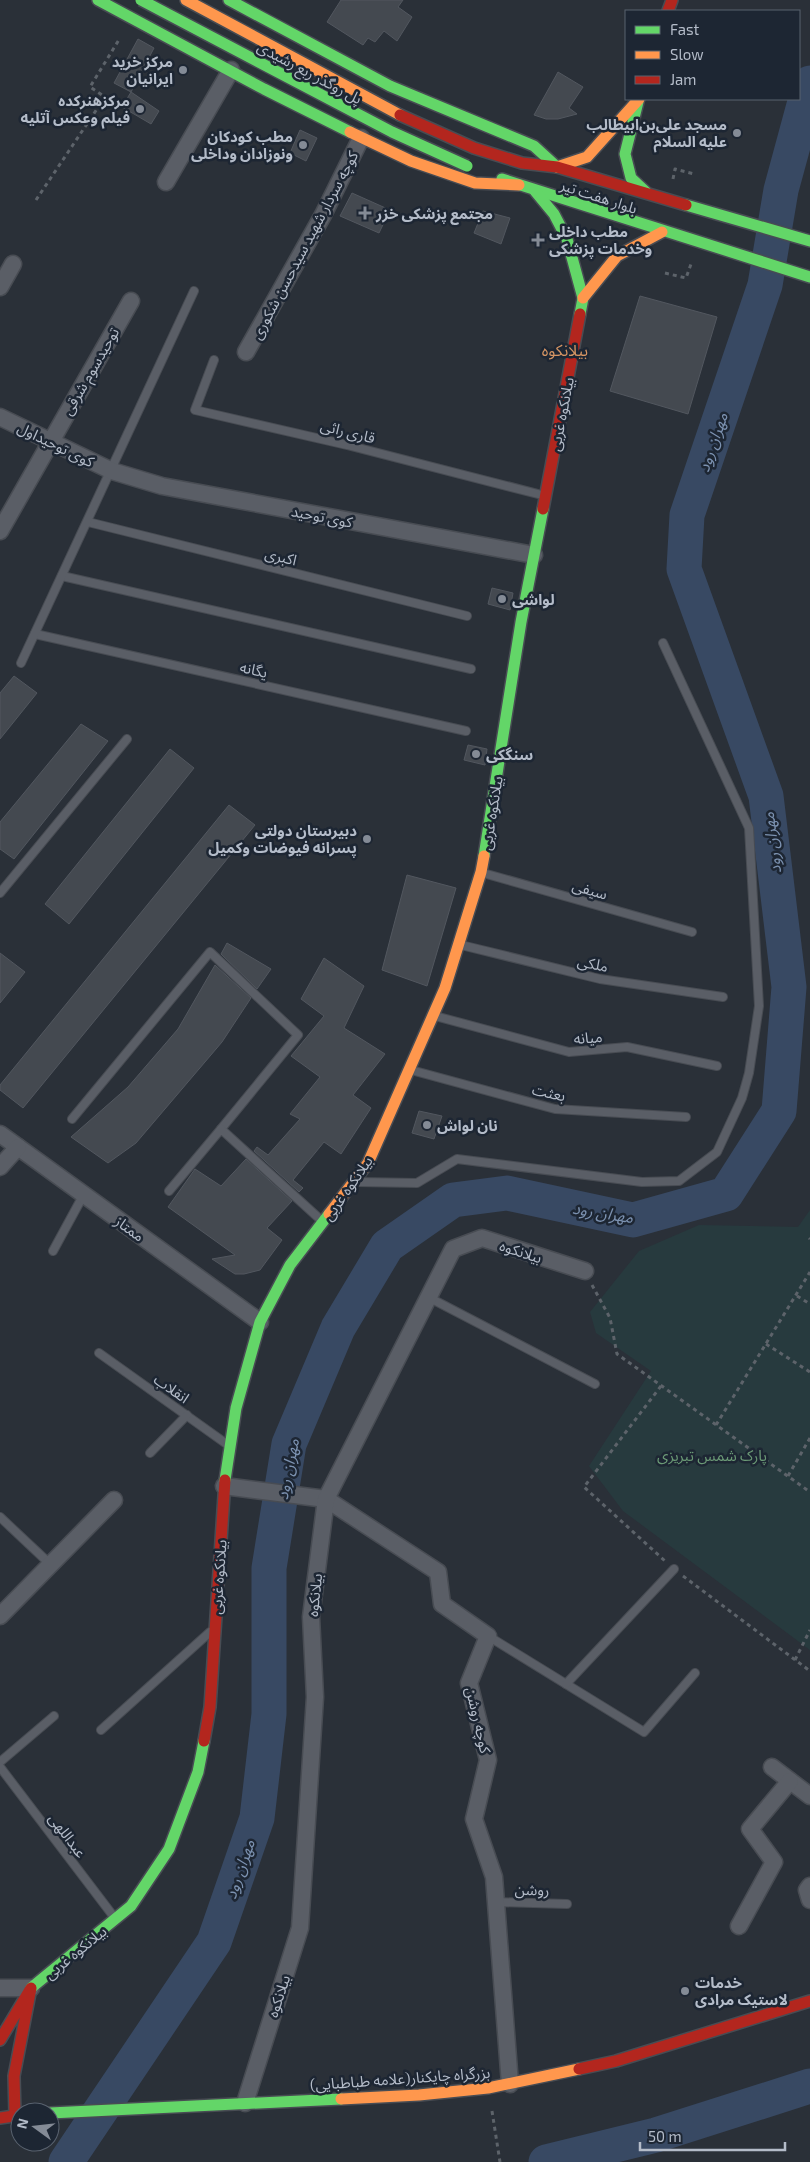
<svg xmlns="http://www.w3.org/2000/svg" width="810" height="2162" viewBox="0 0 810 2162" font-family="'Exo 2','Noto Sans Arabic',sans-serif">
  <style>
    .green { fill: #273a3e }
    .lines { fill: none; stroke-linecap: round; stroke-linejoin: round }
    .river { stroke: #384963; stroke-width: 35 }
    .building { fill: #444950; stroke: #52575f }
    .lane-casing { stroke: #484c53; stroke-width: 10 }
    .street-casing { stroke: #484c53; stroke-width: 19 }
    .fast-casing { stroke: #484c53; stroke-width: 14 }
    .slow-casing { stroke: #484c53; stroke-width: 14 }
    .jam-casing { stroke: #484c53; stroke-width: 14 }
    .path { stroke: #5d636a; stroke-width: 3; stroke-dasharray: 4 4; stroke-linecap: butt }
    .lane { stroke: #5a5e66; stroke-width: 8 }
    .street { stroke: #5a5e66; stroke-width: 16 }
    .fast { stroke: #63d668; stroke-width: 11 }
    .slow { stroke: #ff974d; stroke-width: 11 }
    .jam { stroke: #b3261e; stroke-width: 11 }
    .fast-bridge-casing { stroke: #474c53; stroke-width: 14; stroke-linecap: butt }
    .fast-bridge { stroke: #63d668; stroke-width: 11 }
    .poi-dot { fill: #848b96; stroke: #1d2633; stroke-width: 2 }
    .labels { text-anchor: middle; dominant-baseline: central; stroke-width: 5; stroke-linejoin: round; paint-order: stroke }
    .poi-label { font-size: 15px; font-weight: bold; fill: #b4bcc9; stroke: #1d2633; text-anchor: start }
    .street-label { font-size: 15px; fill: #b4bcc9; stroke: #1d2633 }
    .park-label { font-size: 15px; fill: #6b9a76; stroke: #1d2633 }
    .neighbourhood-label { font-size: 16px; fill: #d59563; stroke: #1d2633 }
    .water-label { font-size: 16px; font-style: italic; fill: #7c92b1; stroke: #1d2633 }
  </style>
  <rect width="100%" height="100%" fill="#2a3038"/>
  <!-- green -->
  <polygon class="green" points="810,1210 810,1650 623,1511 589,1466 651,1371 596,1333 590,1312 639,1251 699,1225 798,1227"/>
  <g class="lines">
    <!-- river -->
    <g class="river">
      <polyline points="66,2162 214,1942 257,1818 269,1714 269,1568 289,1444 338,1328 387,1246 453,1200 507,1193 633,1220 726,1194 779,1111 789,987 766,796 684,569 687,515 765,285 781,190 810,83"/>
      <polyline points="546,2162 656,2135 810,2086"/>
    </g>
  </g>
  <!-- building -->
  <g class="building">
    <polygon points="341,0 403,0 398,7 412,17 397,41 384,31 375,42 368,38 363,45 327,22"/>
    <polygon points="138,39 154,48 131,92 114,83"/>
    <polygon points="558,72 583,87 569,108 577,114 558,119 546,119 534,115"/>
    <polygon points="131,92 159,111 151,124 122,107"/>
    <polygon points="300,130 317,138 306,161 290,153"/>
    <polygon points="352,193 390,210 379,233 340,216"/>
    <polygon points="483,211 510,218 501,244 474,233"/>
    <polygon points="640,296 717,317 688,414 610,391"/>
    <polygon points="492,588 513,593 510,610 488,604"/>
    <polygon points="14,676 37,693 0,739 0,693"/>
    <polygon points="81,724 108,741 14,859 0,849 0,822"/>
    <polygon points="468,745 487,749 485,765 464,760"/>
    <polygon points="170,749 194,768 69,924 45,904"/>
    <polygon points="229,805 255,825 23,1108 0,1090 0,1085"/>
    <polygon points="407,875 456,888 427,986 382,970"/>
    <polygon points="227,943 271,969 257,989 221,954"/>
    <polygon points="0,953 25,972 0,1003"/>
    <polygon points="324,958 364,986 344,1028 385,1054 353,1095 371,1108 341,1154 324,1142 293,1180 303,1188 299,1192 254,1151 257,1147 268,1155 300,1119 290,1114 320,1077 291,1056 324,1016 301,999"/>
    <polygon points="215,965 251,998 222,1042 136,1143 108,1163 71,1137 128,1087 178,1029"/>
    <polygon points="419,1111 442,1116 434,1139 412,1133"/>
    <polygon points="246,1159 292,1201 267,1228 282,1240 260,1270 244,1274 235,1274 212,1259 235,1255 168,1207 195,1169 221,1186"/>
  </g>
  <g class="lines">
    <defs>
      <g id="lane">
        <polyline points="214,360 195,410 347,445 542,495"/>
        <polyline points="88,522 467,616"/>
        <polyline points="62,576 471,669"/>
        <polyline points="35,634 466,731"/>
        <polyline points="21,663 194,291"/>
        <polyline points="483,873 692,932"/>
        <polyline points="0,893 127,739"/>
        <polyline points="461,945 600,979 723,997"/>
        <polyline points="435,1016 569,1052 627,1047 717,1066"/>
        <polyline points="411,1070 555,1109 686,1117"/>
        <polyline points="72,1119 210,952 298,1035 221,1129"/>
        <polyline points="358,1182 417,1183 457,1159 642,1182 679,1181 717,1152 742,1098 749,1073 759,1006 749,828 663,643"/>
        <polyline points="169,1191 221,1129 322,1221"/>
        <polyline points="53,1251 84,1194"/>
        <polyline points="428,1297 595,1384"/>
        <polyline points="99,1353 228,1445"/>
        <polyline points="150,1453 187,1415"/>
        <polyline points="0,1517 50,1564"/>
        <polyline points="488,1636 644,1732 695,1673"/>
        <polyline points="566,1684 674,1569"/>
        <polyline points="101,1730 210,1632"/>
        <polyline points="0,1762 54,1716"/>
        <polyline points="0,1767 114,1917"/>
        <polyline points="496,1902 567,1904"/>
      </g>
      <g id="street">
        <polyline points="166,182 231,70"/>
        <polyline points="0,287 13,264"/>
        <polyline points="246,352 323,215 361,138"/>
        <polyline points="0,417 112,471 162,486 534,555"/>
        <polyline points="0,531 131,301"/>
        <polyline points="0,1134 260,1322"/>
        <polyline points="0,1167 18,1147"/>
        <polyline points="224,1486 326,1499 438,1572 442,1604 488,1636 469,1683 488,1760 474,1819 494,1877 510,2084"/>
        <polyline points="0,1616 114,1500"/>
        <polyline points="772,1767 810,1796"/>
        <polyline points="810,1886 807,1890 810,1900"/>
        <polyline points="739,1926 774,1862 750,1829 790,1781"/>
        <polyline points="0,1988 31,1988"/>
        <polyline points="245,2103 300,1928 315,1697 311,1617 326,1499 453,1249 482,1238 585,1271"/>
      </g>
      <g id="fast">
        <polyline points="98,0 264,89 350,132"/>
        <polyline points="229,0 390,86 534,146 557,167"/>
        <polyline points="638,102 625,154 631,178 646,192"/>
        <polyline points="502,179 810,277"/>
        <polyline points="535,191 554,214 567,239 583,298 580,314"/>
        <polyline points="686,205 810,241"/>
        <polyline points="484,856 521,622 543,509"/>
        <polyline points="225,1480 236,1408 260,1322 290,1265 329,1214"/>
        <polyline points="31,1988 131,1906 169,1849 198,1772 204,1741"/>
        <polyline points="50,2113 341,2099"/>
      </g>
      <g id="slow">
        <polyline points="186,0 400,115"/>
        <polyline points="350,132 411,161 475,183 519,185"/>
        <polyline points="557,167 587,157 639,99"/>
        <polyline points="583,298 617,256 662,232"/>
        <polyline points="329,1214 368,1163 445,988 481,872 484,856"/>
        <polyline points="341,2099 419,2095 488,2088 579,2069"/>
      </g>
      <g id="jam">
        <polyline points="668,11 672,0"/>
        <polyline points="400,115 474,148 522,163 557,167 686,205"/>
        <polyline points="543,509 580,314"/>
        <polyline points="204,1741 210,1707 225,1480"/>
        <polyline points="0,2040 31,1988 14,2076 15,2115"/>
        <polyline points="579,2069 616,2061 810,2001"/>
        <polyline points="0,2118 20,2115"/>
      </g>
    </defs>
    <!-- lane casing -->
    <use href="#lane" class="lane-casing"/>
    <!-- street casing -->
    <use href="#street" class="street-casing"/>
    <!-- fast casing -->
    <use href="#fast" class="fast-casing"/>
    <!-- slow casing -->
    <use href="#slow" class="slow-casing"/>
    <!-- jam casing -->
    <use href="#jam" class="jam-casing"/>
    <!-- path -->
    <g class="path">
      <polyline points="673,179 675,169 694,174"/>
      <polyline points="36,200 105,97 90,87 120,38"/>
      <polyline points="665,273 686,278 691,264"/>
      <polyline points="809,1238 810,1239"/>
      <polyline points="592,1285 610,1318 617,1354 810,1492"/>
      <polyline points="797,1296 810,1304"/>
      <polyline points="766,1344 810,1372"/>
      <polyline points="661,1386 584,1487 665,1561"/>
      <polyline points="716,1425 810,1272"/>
      <polyline points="788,1476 810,1438"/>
      <polyline points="683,1576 810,1671"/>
      <polyline points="795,1660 810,1630"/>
      <polyline points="492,2111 500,2162"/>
    </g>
    <!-- lane -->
    <use href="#lane" class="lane"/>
    <!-- street -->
    <use href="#street" class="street"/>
    <!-- fast -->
    <use href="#fast" class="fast"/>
    <!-- slow -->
    <use href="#slow" class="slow"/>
    <!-- jam -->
    <use href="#jam" class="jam"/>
    <defs>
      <polyline id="fast-bridge" points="141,0 392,132 467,166"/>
    </defs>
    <!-- fast-bridge casing -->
    <use href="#fast-bridge" class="fast-bridge-casing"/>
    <!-- fast-bridge -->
    <use href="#fast-bridge" class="fast-bridge"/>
  </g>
  <!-- markers -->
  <g class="poi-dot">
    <circle cx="183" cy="70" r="5"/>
    <circle cx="140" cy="109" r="5"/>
    <circle cx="737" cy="133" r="5"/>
    <circle cx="303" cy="145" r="5"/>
    <path d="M362.5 205.5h5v5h5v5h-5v5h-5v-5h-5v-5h5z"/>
    <path d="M535.5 232.5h5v5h5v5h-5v5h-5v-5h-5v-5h5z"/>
    <circle cx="502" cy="599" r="5"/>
    <circle cx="476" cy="754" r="5"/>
    <circle cx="367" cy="839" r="5"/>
    <circle cx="427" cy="1125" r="5"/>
    <circle cx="685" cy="1991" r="5"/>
  </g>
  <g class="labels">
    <!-- poi labels -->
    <g class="poi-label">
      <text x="173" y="61" text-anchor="end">مرکز خرید<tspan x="173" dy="17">ایرانیان</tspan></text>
      <text x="130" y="100" text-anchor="end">مرکزهنرکده<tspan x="130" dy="17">فیلم وعکس آتلیه</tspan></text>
      <text x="727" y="124" text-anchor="end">مسجد علی‌بن‌ابیطالب<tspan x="727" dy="17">علیه السلام</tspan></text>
      <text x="293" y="136" text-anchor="end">مطب کودکان<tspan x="293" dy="17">ونوزادان وداخلی</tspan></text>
      <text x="376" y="213">مجتمع پزشکی خزر</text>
      <text x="549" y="231">مطب داخلی<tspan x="549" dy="17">وخدمات پزشکی</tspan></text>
      <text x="512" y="599">لواشی</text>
      <text x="486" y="754">سنگکی</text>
      <text x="357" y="830" text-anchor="end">دبیرستان دولتی<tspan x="357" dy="17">پسرانه فیوضات وکمیل</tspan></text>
      <text x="437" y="1125">نان لواش</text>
      <text x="695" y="1982">خدمات<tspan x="695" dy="17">لاستیک مرادی</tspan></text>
    </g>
    <!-- street labels -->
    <g class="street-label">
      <text transform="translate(310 72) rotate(28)">پل روگذر ربع رشیدی</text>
      <text transform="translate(599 196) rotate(18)">بلوار هفت تیر</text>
      <text transform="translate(304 245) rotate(-62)">کوچه سردار شهید سیدحسن شکوری</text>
      <text transform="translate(90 371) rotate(-60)">توحیدسوم شرقی</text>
      <text transform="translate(561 414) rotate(-79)">بیلانکوه غربی</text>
      <text transform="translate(348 431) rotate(14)">قاری راثی</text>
      <text transform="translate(56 444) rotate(26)">کوی توحیداول</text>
      <text transform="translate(322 516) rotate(11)">کوی توحید</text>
      <text transform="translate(281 556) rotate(14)">اکبری</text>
      <text transform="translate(254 669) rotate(13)">یگانه</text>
      <text transform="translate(491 813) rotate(-81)">بیلانکوه غربی</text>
      <text transform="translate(590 889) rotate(16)">سیفی</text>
      <text transform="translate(593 963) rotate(12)">ملکی</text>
      <text transform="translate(588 1037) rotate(-4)">میانه</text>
      <text transform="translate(549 1092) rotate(12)">بعثت</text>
      <text transform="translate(347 1188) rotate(-55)">بیلانکوه غربی</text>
      <text transform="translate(130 1228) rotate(36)">ممتاز</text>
      <text transform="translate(521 1251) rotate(18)">بیلانکوه</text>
      <text transform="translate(172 1388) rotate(35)">انقلاب</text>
      <text transform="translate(218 1577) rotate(-86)">بیلانکوه غربی</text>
      <text transform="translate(314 1595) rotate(-84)">بیلانکوه</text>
      <text transform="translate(479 1720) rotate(77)">کوچه روشن</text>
      <text transform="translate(68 1835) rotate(53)">عبداللهی</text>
      <text transform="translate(532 1889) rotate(1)">روشن</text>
      <text transform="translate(75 1952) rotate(-39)">بیلانکوه غربی</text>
      <text transform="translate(278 1996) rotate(-72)">بیلانکوه</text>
      <text transform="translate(400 2078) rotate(-4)">بزرگراه چایکنار(علامه طباطبایی)</text>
    </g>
    <!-- park labels -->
    <g class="park-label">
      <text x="712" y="1455">پارک شمس تبریزی</text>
    </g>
    <!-- neighbourhood labels -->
    <g class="neighbourhood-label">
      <text x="565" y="349">بیلانکوه</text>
    </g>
    <!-- water labels -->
    <g class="water-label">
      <text transform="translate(712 442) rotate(-71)">مهران رود</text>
      <text transform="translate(771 843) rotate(-97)">مهران رود</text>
      <text transform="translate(603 1212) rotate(9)">مهران رود</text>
      <text transform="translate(287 1469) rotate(-79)">مهران رود</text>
      <text transform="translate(239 1869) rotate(-71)">مهران رود</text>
    </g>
  </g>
  <!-- legend -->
  <rect x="625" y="10" width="175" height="90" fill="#1d2633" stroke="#59626f"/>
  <rect x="635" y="26" width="25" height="8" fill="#63d668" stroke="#59626f"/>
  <text x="670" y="35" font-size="15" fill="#b4bcc9">Fast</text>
  <rect x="635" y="51" width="25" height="8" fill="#ff974d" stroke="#59626f"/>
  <text x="670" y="60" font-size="15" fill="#b4bcc9">Slow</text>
  <rect x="635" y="76" width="25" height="8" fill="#b3261e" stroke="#59626f"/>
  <text x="670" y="85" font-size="15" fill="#b4bcc9">Jam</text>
  <!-- north arrow -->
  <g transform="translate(35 2127) rotate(285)"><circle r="24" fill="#1d2633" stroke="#59626f"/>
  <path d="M0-4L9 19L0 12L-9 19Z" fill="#848b96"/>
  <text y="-8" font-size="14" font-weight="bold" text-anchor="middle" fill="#b4bcc9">N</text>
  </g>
  <!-- scale -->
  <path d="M640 2142v8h145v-8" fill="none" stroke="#b4bcc9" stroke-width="2.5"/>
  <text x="648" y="2142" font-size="15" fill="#b4bcc9" stroke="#1d2633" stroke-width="4" paint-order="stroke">50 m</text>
</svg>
